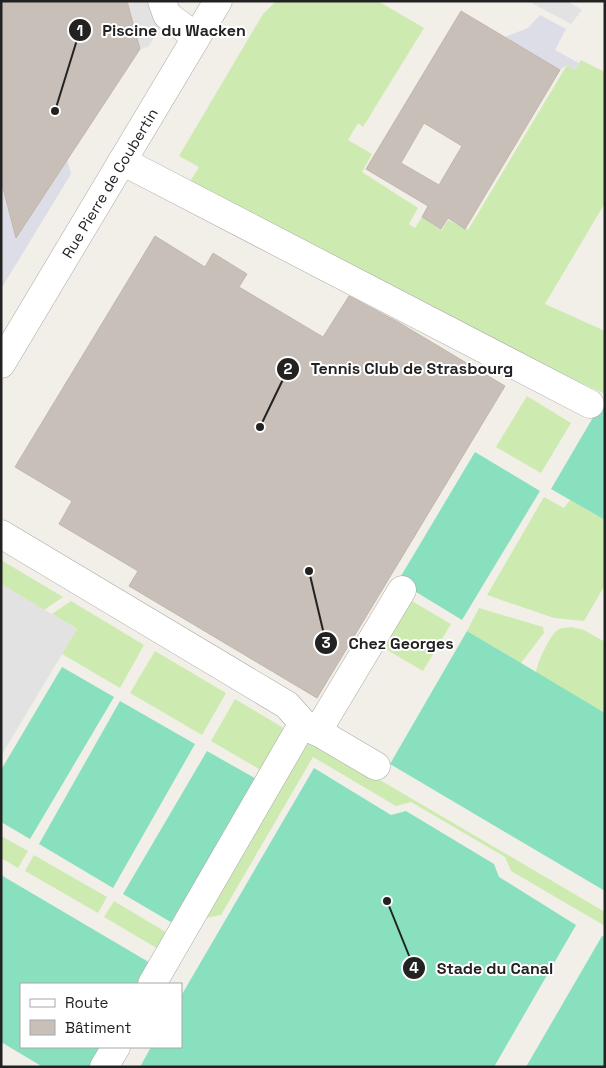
<svg xmlns="http://www.w3.org/2000/svg" width="606" height="1068" viewBox="0 0 606 1068" font-family="'Space Grotesk',sans-serif">
  <style>
    .grass { fill: #cdebb0 }
    .pitch { fill: #88e0be }
    .parking { fill: #e2e2e2 }
    .plaza { fill: #dddde8 }
    .building { fill: #c7bfb8; stroke: #c4b6ab; fill-rule: evenodd }
    .lines { fill: none; stroke-linecap: round; stroke-linejoin: round }
    .minor-casing { stroke: #a9a9a9; stroke-width: 29 }
    .minor { stroke: #fff; stroke-width: 28 }
    .labels { text-anchor: middle; dominant-baseline: central; stroke-width: 4; stroke-linejoin: round; paint-order: stroke }
    .street-label { font-size: 15px; fill: #222; stroke: #fff }
    .leader { fill: none; stroke: #222; stroke-width: 2 }
    .callout-dot { fill: #222; stroke: #fff; stroke-width: 2 }
    .mark-label { font-size: 15px; text-anchor: middle; font-weight: bold; fill: #fff }
    .callout-label { font-size: 16px; text-anchor: middle; font-weight: bold; fill: #222; stroke: #fff; stroke-width: 4; stroke-linejoin: round; paint-order: stroke }
  </style>
  <rect width="100%" height="100%" fill="#f2efe9"/>
  <!-- grass -->
  <g class="grass">
    <polygon points="276,1 378,1 424,28 363,127 358,123 348,140 372,154 362,172 418,208 409,224 415,228 422,217 442,230 448,220 468,230 567,65 575,70 581,60 605,72 605,203 545,304 605,331 605,394 515,353 187,186 199,167 179,156 263,14"/>
    <polygon points="527,396 571,423 541,473 496,447"/>
    <polygon points="544,497 564,508 570,500 605,520 605,585 584,621 554,618 487,595"/>
    <polygon points="1,560 63,597 44,610 1,584"/>
    <polygon points="405,597 451,624 423,671 377,644"/>
    <polygon points="71,601 144,645 120,688 62,654 77,629 52,614"/>
    <polygon points="479,608 543,627 544,633 521,663 467,631"/>
    <path d="M571,627L584,630L605,642V713L536,673C537,663 550,634 559,629C563,627 567,628 571,627Z"/>
    <polygon points="155,651 226,693 202,735 130,693"/>
    <polygon points="235,699 282,727 283,730 264,772 211,741"/>
    <polygon points="310,739 605,912 605,926 511,871 505,857 411,802 396,806 313,757 221,915 206,918"/>
    <polygon points="1,836 28,851 18,868 1,858"/>
    <polygon points="34,855 107,897 98,913 25,871"/>
    <polygon points="114,901 169,934 160,950 104,917"/>
  </g>
  <!-- pitch -->
  <g class="pitch">
    <polygon points="605,397 605,520 551,489"/>
    <polygon points="475,452 540,491 462,620 398,581"/>
    <polygon points="467,631 605,713 605,891 390,764"/>
    <polygon points="62,667 114,697 30,839 1,822 1,770"/>
    <polygon points="120,701 195,744 113,888 39,844"/>
    <polygon points="207,751 258,780 174,924 123,894"/>
    <polygon points="314,768 391,815 406,811 494,864 499,877 576,925 494,1067 140,1067 151,1047 181,1047 181,996"/>
    <polygon points="1,875 152,964 140,984 21,984 21,1047 103,1047 92,1067 43,1067 1,1042"/>
    <polygon points="602,936 605,937 605,1067 526,1067"/>
  </g>
  <!-- parking -->
  <g class="parking">
    <polygon points="127,1 178,1 148,47 140,49"/>
    <polygon points="528,1 567,1 582,10 571,24"/>
    <polygon points="1,584 77,629 1,756"/>
  </g>
  <!-- plaza -->
  <g class="plaza">
    <polygon points="540,15 566,29 555,50 579,63 575,70 567,65 560,70 505,37 528,28"/>
    <polygon points="67,159 71,174 1,289 1,180 16,237"/>
  </g>
  <!-- building -->
  <g class="building">
    <polygon points="1,1 127,1 140,49 16,238 1,180"/>
    <path d="M461,11L560,70L465,229L448,218L441,229L422,217L428,206L366,169ZM424,123L462,146L439,185L401,163Z"/>
    <polygon points="155,236 205,267 213,253 247,274 239,287 323,337 349,296 398,322 505,386 317,698 129,586 138,571 59,524 72,501 15,467"/>
  </g>
  <g class="lines">
    <defs>
      <g id="minor">
        <polyline points="162,1 167,15 196,37"/>
        <polyline points="122,161 590,404"/>
        <path id="s1" d="M1,364L218,1"/>
        <polyline points="1,534 287,705 303,723 376,766"/>
        <polyline points="317,732 402,590"/>
        <polyline points="152,984 303,723"/>
        <polyline points="104,1067 116,1047"/>
      </g>
    </defs>
    <!-- minor casing -->
    <use href="#minor" class="minor-casing"/>
    <!-- minor -->
    <use href="#minor" class="minor"/>
  </g>
  <g class="labels">
    <!-- street labels -->
    <g class="street-label">
      <text stroke="none"><textPath href="#s1" startOffset="211">Rue Pierre de Coubertin</textPath></text>
    </g>
  </g>
  <!-- callouts -->
  <path class="leader" d="M55 111L80 30M260 427L288 369M309 571L326 643M387 901L414 968"/>
  <g class="callout-dot">
    <circle cx="55" cy="111" r="5"/>
    <circle cx="260" cy="427" r="5"/>
    <circle cx="309" cy="571" r="5"/>
    <circle cx="387" cy="901" r="5"/>
    <circle cx="80" cy="30" r="12"/>
    <circle cx="288" cy="369" r="12"/>
    <circle cx="326" cy="643" r="12"/>
    <circle cx="414" cy="968" r="12"/>
  </g>
  <g class="mark-label">
    <text x="80" y="36">1</text>
    <text x="288" y="374">2</text>
    <text x="326" y="648">3</text>
    <text x="414" y="973">4</text>
  </g>
  <g class="callout-label">
    <text x="174" y="36">Piscine du Wacken</text>
    <text x="412" y="374">Tennis Club de Strasbourg</text>
    <text x="401" y="649">Chez Georges</text>
    <text x="495" y="974">Stade du Canal</text>
  </g>
  <!-- border -->
  <rect width="606" height="1068" fill="none" stroke="#222222" stroke-width="5"/>
  <!-- legend -->
  <rect x="20" y="983" width="162" height="65" fill="#ffffff" stroke="#a7a7a7"/>
  <rect x="30" y="999" width="25" height="8" fill="#ffffff" stroke="#a7a7a7"/>
  <text x="65" y="1008" font-size="15" fill="#222222">Route</text>
  <rect x="30" y="1020" width="25" height="15" fill="#c7bfb8" stroke="#a7a7a7"/>
  <text x="65" y="1033" font-size="15" fill="#222222">Bâtiment</text>
</svg>
